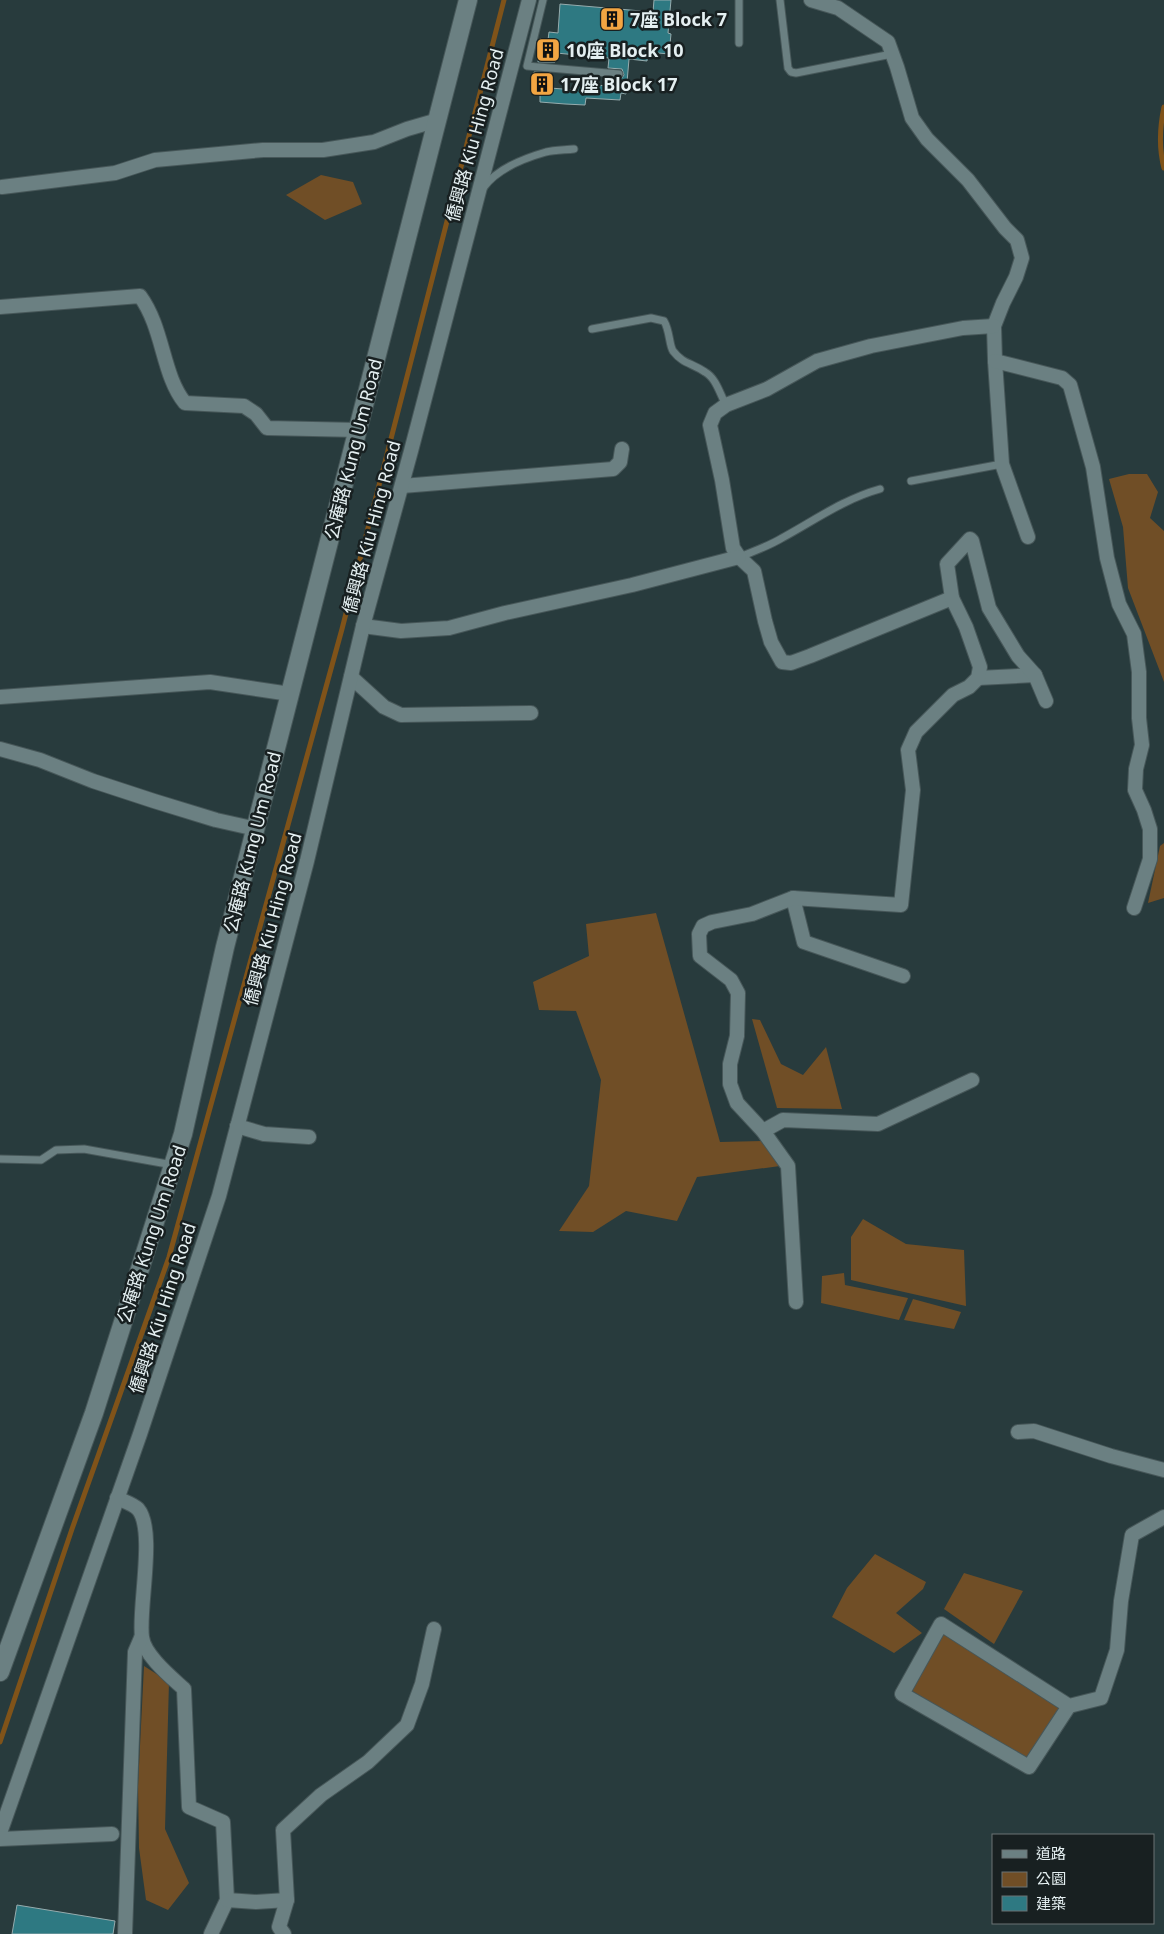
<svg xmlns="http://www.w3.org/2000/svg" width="1164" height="1934" viewBox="0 0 1164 1934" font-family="'Noto Sans','Noto Sans TC',sans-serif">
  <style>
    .green { fill: #704e26 }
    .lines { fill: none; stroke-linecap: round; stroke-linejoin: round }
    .stream { stroke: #805319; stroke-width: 5 }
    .building { fill: #2e7982; stroke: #96acae }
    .service-casing { stroke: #475759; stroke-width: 9 }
    .minor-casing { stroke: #475759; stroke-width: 16 }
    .tertiary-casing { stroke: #475759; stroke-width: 20 }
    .service { stroke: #6b8082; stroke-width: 7 }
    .minor { stroke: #6b8082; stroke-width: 14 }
    .tertiary { stroke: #6b8082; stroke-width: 18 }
    .labels { text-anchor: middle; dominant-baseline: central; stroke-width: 5; stroke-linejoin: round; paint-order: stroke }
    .poi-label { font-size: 18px; font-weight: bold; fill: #e4eff1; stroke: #182021; text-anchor: start }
    .street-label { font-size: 18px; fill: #e4eff1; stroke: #182021 }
  </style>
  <rect width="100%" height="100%" fill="#283b3d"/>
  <!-- green -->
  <g class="green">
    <polygon points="321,175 353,182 362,204 325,220 286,195"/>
    <polygon points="1129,474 1147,474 1158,492 1150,518 1164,531 1164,682 1128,588 1123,527 1109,479"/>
    <polygon points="1164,843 1164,898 1148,903 1160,846"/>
    <polygon points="656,913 720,1142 762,1141 780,1166 697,1177 677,1221 626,1211 593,1232 559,1231 589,1186 601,1080 576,1011 539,1010 533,982 589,956 586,924"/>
    <polygon points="752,1019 760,1020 781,1064 803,1075 826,1047 842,1109 777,1108"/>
    <polygon points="863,1219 906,1244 964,1250 966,1306 851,1280 851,1237"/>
    <polygon points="844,1273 845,1285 908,1298 899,1320 821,1303 822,1276"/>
    <polygon points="913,1299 961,1312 954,1329 904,1320"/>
    <polygon points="875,1554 926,1582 923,1589 896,1613 922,1633 894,1653 832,1617 847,1588"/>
    <polygon points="964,1573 1023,1591 994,1644 944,1609"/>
    <polygon points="943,1633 1061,1705 1027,1761 909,1689"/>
    <polygon points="144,1666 169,1682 165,1829 189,1883 168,1910 146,1900 139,1848 138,1786"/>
  </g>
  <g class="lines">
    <!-- stream -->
    <g class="stream">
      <path d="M1164,107C1160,126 1159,149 1164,168"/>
      <polyline points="0,1742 72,1529 169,1257 342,629 504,0"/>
    </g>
  </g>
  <!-- building -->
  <g class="building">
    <polygon points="654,0 671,0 668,33 671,34 669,54 648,52 647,61 629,59 626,94 621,93 620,100 586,98 585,105 565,104 540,102 540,95 532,94 534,72 551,73 550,88 576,90 577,83 607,86 607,78 621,79 624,75 622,69 608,68 609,58 556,53 555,62 538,62 540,39 548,40 549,32 558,33 560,4 653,12"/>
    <polygon points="17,1905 115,1921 113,1934 12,1934"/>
  </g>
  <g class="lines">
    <defs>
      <g id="service">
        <polyline points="543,0 527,66 619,74"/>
        <polyline points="739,0 739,43"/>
        <polyline points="780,0 788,68 791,72 796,73 892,54"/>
        <path d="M484,187C497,169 525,158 546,152C554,150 565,150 574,149"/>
        <path d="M592,329L651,318L664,321C670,331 669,345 673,351C683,364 692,363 705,372C716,378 720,394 726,405"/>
        <polyline points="911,481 1002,464"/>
        <path d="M740,557C754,551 769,546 782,538C815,520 844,499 880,489"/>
        <polyline points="0,1159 41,1160 56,1150 84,1149 173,1165"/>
      </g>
      <g id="minor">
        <polyline points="811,0 838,8 888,42 897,67 912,118 927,139 968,180 1005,228 1017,240 1022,258 1016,277 1003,303 994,326 995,361 1002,464 1028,537"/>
        <polyline points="2,187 115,173 155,160 263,150 323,150 374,142 407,129 438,120"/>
        <path d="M0,307L140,296C164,329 162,375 185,403L244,406L256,414L267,428L358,430"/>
        <polyline points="995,361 1062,378 1070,385 1093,467 1107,558 1119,604 1134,634 1139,672 1139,718 1142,745 1136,769 1135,790 1144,810 1150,829 1150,859 1134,908"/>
        <polyline points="402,486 613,469 620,462 622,449"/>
        <polyline points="952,598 810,656 791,663 782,662 771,642 765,621 754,571 739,557 733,548 722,480 710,425 715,413 726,405 767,389 817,361 871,346 963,328 994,326"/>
        <polyline points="363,626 401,631 449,628 505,613 632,585 739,557"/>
        <polyline points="351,677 384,707 401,715 531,713"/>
        <polyline points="978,678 1035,675"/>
        <polyline points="0,697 210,682 290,694"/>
        <polyline points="0,749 40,760 93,781 154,801 216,820 256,829"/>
        <polyline points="793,898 804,942 903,976"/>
        <polyline points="237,1126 264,1134 309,1137"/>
        <polyline points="763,1131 783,1120 878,1124 972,1080"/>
        <polyline points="796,1302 788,1166 763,1131 737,1103 730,1084 730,1064 737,1036 738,993 731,980 700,956 699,934 703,926 712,922 752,914 793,898 901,905 913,790 908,750 916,732 953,695 969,687 978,678 980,667 966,627 952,598 947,564 970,539 972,541 989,608 1018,656 1035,675 1046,701"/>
        <polyline points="1018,1432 1034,1431 1111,1456 1164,1470"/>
        <path d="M117,1498C123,1501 133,1504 138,1509C156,1530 138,1609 142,1637C144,1655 171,1677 184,1689L189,1807L223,1822L227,1900L211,1934"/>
        <polyline points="1069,1706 941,1624 902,1694 1029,1767 1069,1706 1101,1698 1117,1650 1121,1601 1132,1535 1164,1517"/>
        <polyline points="0,1833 140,1434 219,1196 307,861 363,626 411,451 529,0"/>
        <polyline points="0,1839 112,1834"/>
        <polyline points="227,1900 256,1902 287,1900"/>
        <polyline points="125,1934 135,1652 141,1638"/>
        <polyline points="284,1934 279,1927 287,1900 283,1830 321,1795 368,1762 407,1725 422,1684 434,1629"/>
      </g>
      <polyline id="tertiary" points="0,1672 94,1413 183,1134 225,947 468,0"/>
    </defs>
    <!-- service casing -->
    <use href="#service" class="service-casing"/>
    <!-- minor casing -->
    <use href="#minor" class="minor-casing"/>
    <!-- tertiary casing -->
    <use href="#tertiary" class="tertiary-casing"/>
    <!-- service -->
    <use href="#service" class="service"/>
    <!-- minor -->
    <use href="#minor" class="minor"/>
    <!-- tertiary -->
    <use href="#tertiary" class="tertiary"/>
  </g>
  <!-- icons -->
  <defs>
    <symbol id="building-square" viewBox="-11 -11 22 22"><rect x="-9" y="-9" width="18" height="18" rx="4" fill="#f3a542" stroke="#182021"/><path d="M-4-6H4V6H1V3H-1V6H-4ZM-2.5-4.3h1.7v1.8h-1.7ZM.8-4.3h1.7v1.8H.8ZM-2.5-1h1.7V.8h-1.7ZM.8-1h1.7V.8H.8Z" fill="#111"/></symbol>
  </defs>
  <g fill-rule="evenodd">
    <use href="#building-square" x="598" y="5" width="28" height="28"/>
    <use href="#building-square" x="534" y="36" width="28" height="28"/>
    <use href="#building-square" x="528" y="70" width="28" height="28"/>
  </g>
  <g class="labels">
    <!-- poi labels -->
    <g class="poi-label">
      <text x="630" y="19">7座 Block 7</text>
      <text x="566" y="50">10座 Block 10</text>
      <text x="560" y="84">17座 Block 17</text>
    </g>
    <!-- street labels -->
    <g class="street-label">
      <text transform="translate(474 135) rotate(-75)">僑興路 Kiu Hing Road</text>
      <text transform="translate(353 449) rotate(-76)">公庵路 Kung Um Road</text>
      <text transform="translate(371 527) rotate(-75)">僑興路 Kiu Hing Road</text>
      <text transform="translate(252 842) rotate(-76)">公庵路 Kung Um Road</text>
      <text transform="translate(272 919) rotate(-75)">僑興路 Kiu Hing Road</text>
      <text transform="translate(151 1234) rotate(-72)">公庵路 Kung Um Road</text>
      <text transform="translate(162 1308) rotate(-72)">僑興路 Kiu Hing Road</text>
    </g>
  </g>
  <!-- legend -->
  <rect x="992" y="1834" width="162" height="90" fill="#182021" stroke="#6a7374"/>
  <rect x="1002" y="1850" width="25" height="8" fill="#6b8082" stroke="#6a7374"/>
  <text x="1036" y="1859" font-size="15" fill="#e4eff1">道路</text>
  <rect x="1002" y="1872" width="25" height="15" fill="#704e26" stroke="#6a7374"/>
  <text x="1036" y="1884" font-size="15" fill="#e4eff1">公園</text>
  <rect x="1002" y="1896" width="25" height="15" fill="#2e7982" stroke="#6a7374"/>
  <text x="1036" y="1909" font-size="15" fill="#e4eff1">建築</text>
</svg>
